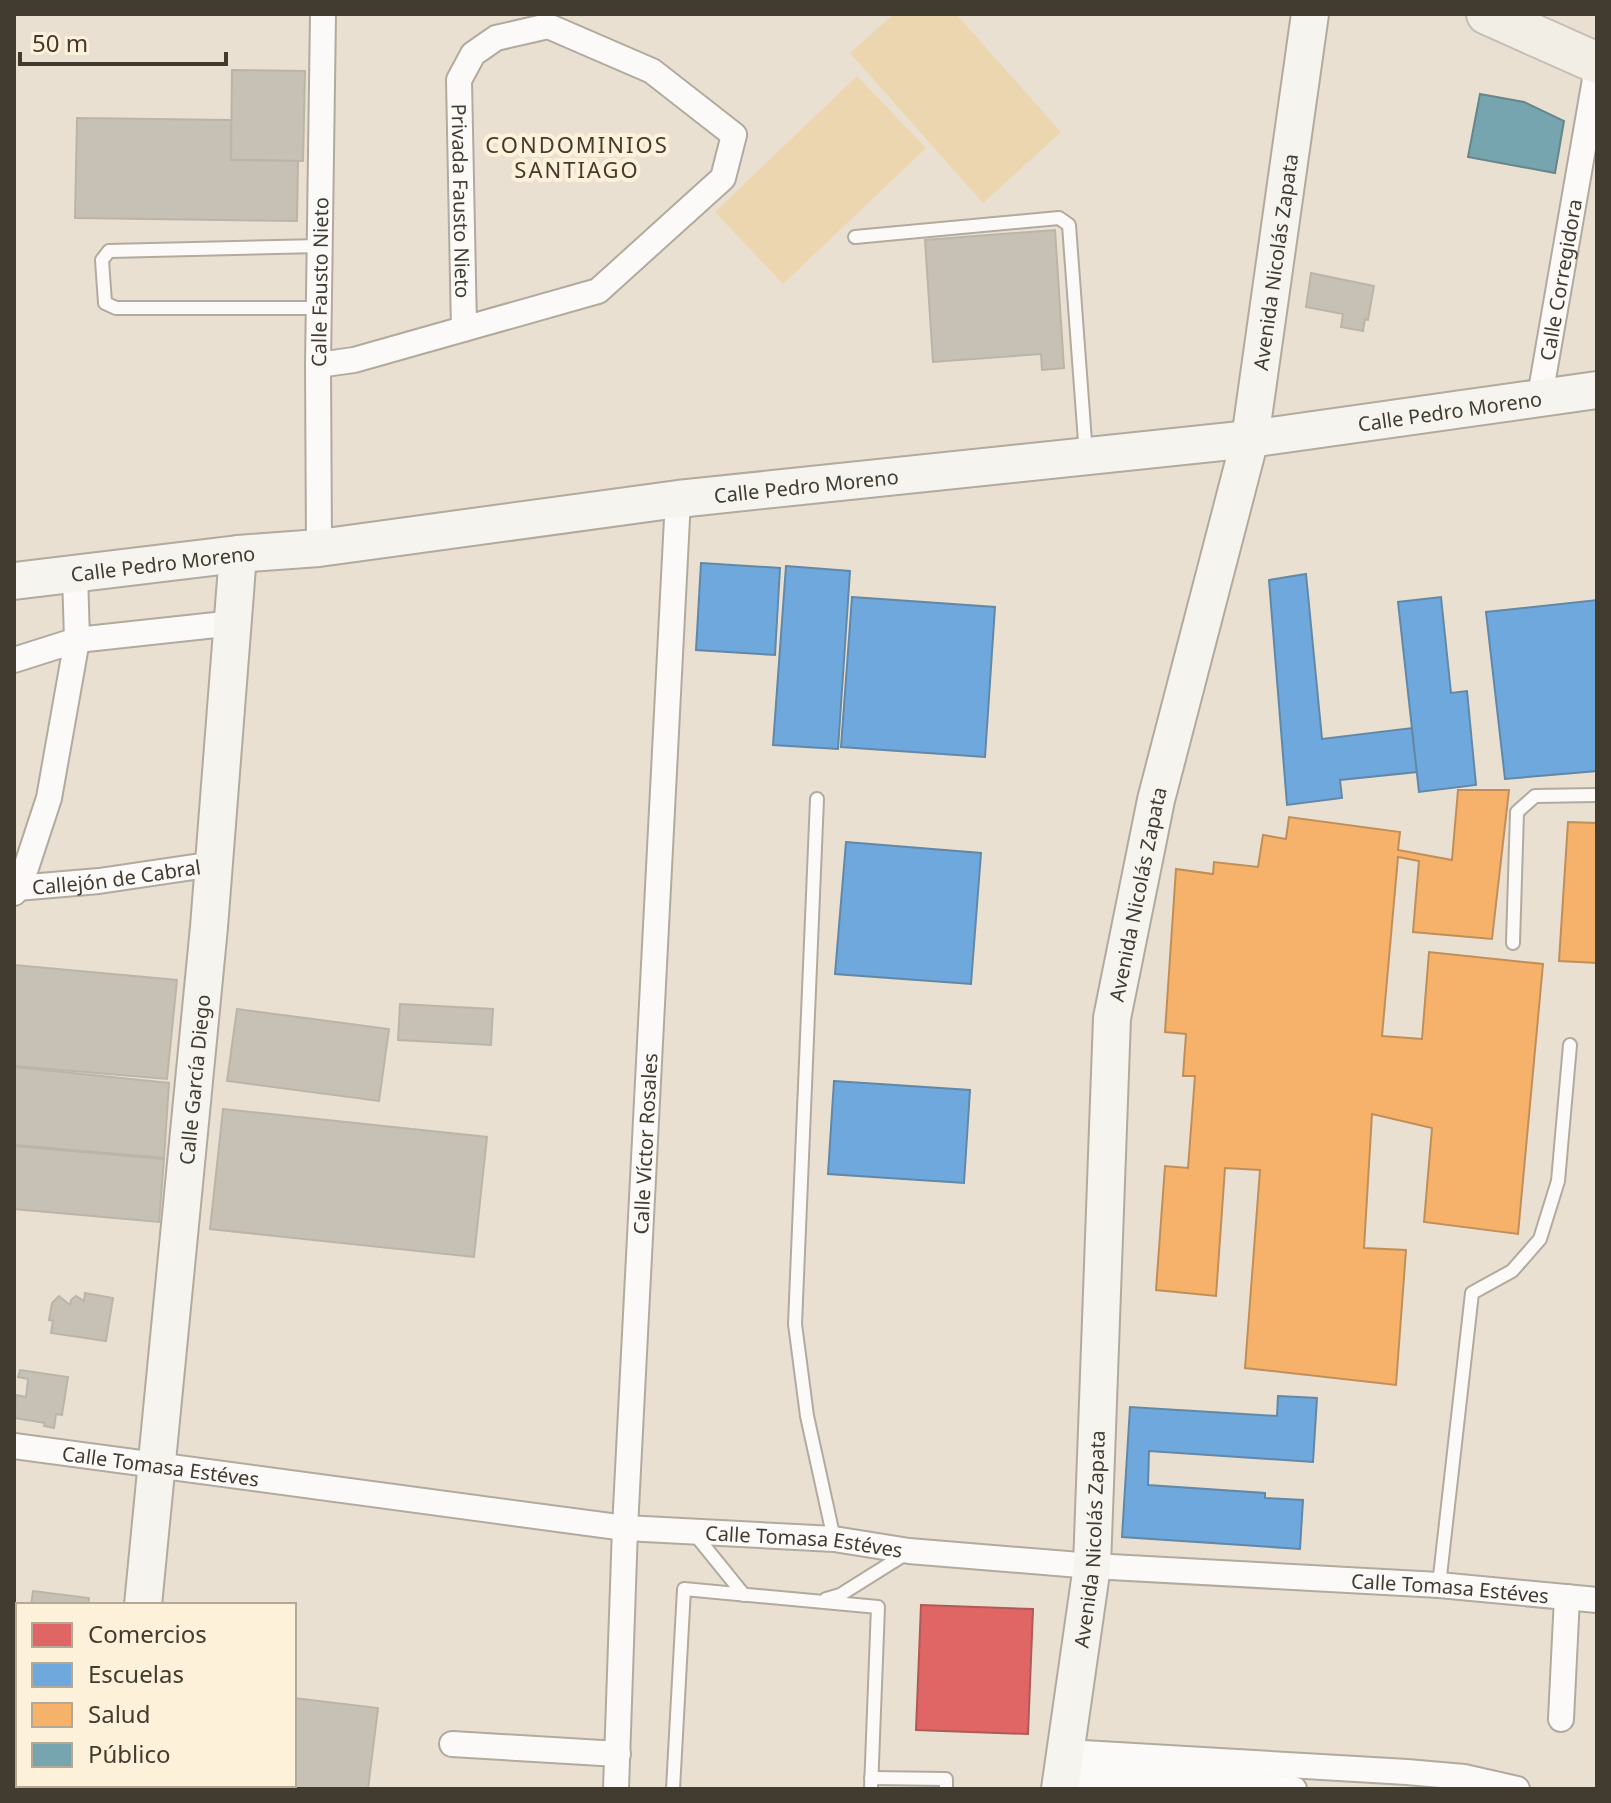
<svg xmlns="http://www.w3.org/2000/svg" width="1611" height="1803" viewBox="0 0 1611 1803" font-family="'Noto Sans',sans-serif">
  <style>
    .green { fill: #ebd6b0 }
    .shops { fill: #e06666; stroke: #b15956; stroke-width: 2 }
    .schools { fill: #6fa8dc; stroke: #6288a8; stroke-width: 2 }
    .health { fill: #f6b26b; stroke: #c08f59; stroke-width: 2 }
    .public { fill: #76a5af; stroke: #668689; stroke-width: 2 }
    .building { fill: #c7c0b4; stroke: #bbb4a8; stroke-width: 2 }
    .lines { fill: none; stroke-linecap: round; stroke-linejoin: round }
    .lane-casing { stroke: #b1aa9e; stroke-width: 16 }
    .street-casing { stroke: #b1aa9e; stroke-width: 28 }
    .secondary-casing { stroke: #b1aa9e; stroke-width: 40 }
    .primary-casing { stroke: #c3beb6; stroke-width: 44 }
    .lane { stroke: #fcfaf8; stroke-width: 12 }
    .street { stroke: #fcfaf8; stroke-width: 24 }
    .secondary { stroke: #f6f4ef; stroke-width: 36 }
    .primary { stroke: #f2ede5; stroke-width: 40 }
    .labels { text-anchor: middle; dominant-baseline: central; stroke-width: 8; stroke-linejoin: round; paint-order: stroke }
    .street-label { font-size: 20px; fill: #423c30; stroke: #fef1da }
    .neighbourhood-label { font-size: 22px; letter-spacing: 2px; fill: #423c30; stroke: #fef1da }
  </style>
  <rect width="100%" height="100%" fill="#e9e0d1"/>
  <!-- green -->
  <g class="green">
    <polygon points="894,14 956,14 1061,132 983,203 850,53"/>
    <polygon points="857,76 926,148 783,284 715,212"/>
  </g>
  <!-- shops -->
  <polygon class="shops" points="921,1605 1033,1609 1028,1734 916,1730"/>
  <!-- schools -->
  <g class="schools">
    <polygon points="701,563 780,568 775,655 696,650"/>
    <polygon points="786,566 850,571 838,749 773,745"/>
    <polygon points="1306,574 1322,739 1412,728 1417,772 1340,780 1342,798 1287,805 1269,580"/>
    <polygon points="852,597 995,607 985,757 841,747"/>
    <polygon points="1441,597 1451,693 1467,691 1476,785 1419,792 1398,602"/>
    <polygon points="1597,600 1597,771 1505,779 1486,612"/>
    <polygon points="846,842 981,853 971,984 835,974"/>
    <polygon points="834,1081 970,1090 964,1183 828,1174"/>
    <polygon points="1278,1396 1317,1398 1313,1462 1149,1451 1148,1485 1265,1493 1265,1498 1303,1500 1300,1549 1122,1537 1130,1407 1277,1416"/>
  </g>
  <!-- health -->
  <g class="health">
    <polygon points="1458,790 1509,790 1492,939 1413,932 1419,861 1398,857 1382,1036 1422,1039 1429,952 1543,964 1518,1234 1424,1222 1432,1128 1372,1114 1364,1248 1406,1250 1396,1385 1245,1368 1260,1170 1225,1168 1216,1296 1156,1290 1165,1166 1188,1168 1195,1076 1183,1076 1186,1034 1165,1032 1176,869 1213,874 1214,862 1258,867 1263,835 1286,839 1289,817 1400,832 1398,850 1452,860"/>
    <polygon points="1568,822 1597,823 1597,963 1559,961"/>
  </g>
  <!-- public -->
  <polygon class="public" points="1480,94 1524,102 1564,121 1555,173 1468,157"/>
  <!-- building -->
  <g class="building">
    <polygon points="232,70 305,71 303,161 231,160"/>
    <polygon points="77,118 231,120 231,160 298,161 297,221 75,218"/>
    <polygon points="1055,230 1064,368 1042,370 1041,354 933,362 925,240"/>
    <polygon points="1311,273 1374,286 1368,320 1365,319 1363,331 1341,327 1343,314 1306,307"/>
    <polygon points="14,965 177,980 167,1079 14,1066"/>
    <polygon points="400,1004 493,1009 491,1045 398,1040"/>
    <polygon points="237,1009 389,1029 379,1101 227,1081"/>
    <polygon points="14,1067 169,1083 164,1158 14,1145"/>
    <polygon points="223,1109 487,1137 474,1257 210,1229"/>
    <polygon points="14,1146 164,1159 159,1222 14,1209"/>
    <polygon points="85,1293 113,1298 106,1341 51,1333 53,1321 49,1320 52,1303 59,1296 70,1305 71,1300 76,1296 84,1301"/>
    <polygon points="20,1370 68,1377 62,1415 56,1414 54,1428 44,1426 45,1423 14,1418 16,1395 26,1397 28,1379 18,1377"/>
    <polygon points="33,1591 89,1598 88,1605 31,1605"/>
    <polygon points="294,1698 378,1708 368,1789 237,1789 237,1785 294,1785"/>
  </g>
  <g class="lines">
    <defs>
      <g id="lane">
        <polyline points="855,237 1059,218 1069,225 1086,455"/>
        <polyline points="319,308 116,308 105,303 102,260 109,251 320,246"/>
        <polyline points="817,799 795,1324 807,1416 834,1539"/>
        <polyline points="1513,943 1517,812 1535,796 1597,795"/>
        <polyline points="693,1532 744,1595"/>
        <polyline points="1439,1585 1472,1293 1512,1271 1540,1239 1558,1181 1570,1045"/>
        <polyline points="826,1599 840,1595 907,1553"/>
        <polyline points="871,1778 946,1779 946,1789"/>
        <polyline points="673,1789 684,1589 878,1607 871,1789"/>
      </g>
      <g id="street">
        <path id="s1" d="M318,365L354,360L598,291L723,178L734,135L652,71L548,26L496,38L473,54L459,80L464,329"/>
        <path id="s2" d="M1540,396L1597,68"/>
        <path id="s3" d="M319,548L318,365L323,14"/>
        <polyline points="14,660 77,640 234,623"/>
        <path id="s4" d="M17,888L99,881L214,864"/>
        <polyline points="14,893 23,877 49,798 77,640 75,574"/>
        <path id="s5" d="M14,1446L625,1528L834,1539L909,1551L1092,1566L1439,1585L1597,1600"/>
        <polyline points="1561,1719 1567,1597"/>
        <polyline points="452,1744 618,1754"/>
        <polyline points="1066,1752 1407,1772 1464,1777 1517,1789"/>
        <polyline points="14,1756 18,1757"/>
        <polyline points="1062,1774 1294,1789"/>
        <path id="s6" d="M616,1789L625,1528L678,499"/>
      </g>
      <g id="secondary">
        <path id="s7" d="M14,581L238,554L319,548L678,499L1250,439L1597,390"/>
        <path id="s8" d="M143,1605L209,927L238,554"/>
        <polyline points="125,1789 126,1785"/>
        <path id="s9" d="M1060,1789L1092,1566L1112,1018L1156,800L1250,439L1310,14"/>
      </g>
      <polyline id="primary" points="1487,14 1597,63"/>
    </defs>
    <!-- lane casing -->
    <use href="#lane" class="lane-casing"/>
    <!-- street casing -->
    <use href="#street" class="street-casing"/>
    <!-- secondary casing -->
    <use href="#secondary" class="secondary-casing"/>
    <!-- primary casing -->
    <use href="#primary" class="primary-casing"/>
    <!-- lane -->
    <use href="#lane" class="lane"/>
    <!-- street -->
    <use href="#street" class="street"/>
    <!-- secondary -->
    <use href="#secondary" class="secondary"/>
    <!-- primary -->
    <use href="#primary" class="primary"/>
  </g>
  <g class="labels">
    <!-- street labels -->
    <g class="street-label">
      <text stroke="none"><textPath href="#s1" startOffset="952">Privada Fausto Nieto</textPath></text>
      <text stroke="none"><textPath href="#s9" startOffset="1548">Avenida Nicolás Zapata</textPath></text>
      <text stroke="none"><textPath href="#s2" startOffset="118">Calle Corregidora</textPath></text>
      <text stroke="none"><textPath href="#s3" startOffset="266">Calle Fausto Nieto</textPath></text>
      <text stroke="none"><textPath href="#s7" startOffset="1446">Calle Pedro Moreno</textPath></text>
      <text stroke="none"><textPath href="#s7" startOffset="798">Calle Pedro Moreno</textPath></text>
      <text stroke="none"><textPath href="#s7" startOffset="150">Calle Pedro Moreno</textPath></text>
      <text stroke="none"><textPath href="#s4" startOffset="100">Callejón de Cabral</textPath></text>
      <text stroke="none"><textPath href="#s9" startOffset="900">Avenida Nicolás Zapata</textPath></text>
      <text stroke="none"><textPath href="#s8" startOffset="528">Calle García Diego</textPath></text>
      <text stroke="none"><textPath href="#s6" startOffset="646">Calle Víctor Rosales</textPath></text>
      <text stroke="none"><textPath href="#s5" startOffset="148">Calle Tomasa Estéves</textPath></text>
      <text stroke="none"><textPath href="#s9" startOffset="252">Avenida Nicolás Zapata</textPath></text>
      <text stroke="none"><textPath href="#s5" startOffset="796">Calle Tomasa Estéves</textPath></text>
      <text stroke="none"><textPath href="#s5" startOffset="1444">Calle Tomasa Estéves</textPath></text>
    </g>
    <!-- neighbourhood labels -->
    <g class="neighbourhood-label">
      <text x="577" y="144">CONDOMINIOS<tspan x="577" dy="25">SANTIAGO</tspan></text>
    </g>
  </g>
  <!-- border -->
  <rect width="1611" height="1803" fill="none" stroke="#423c30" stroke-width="32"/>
  <!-- legend -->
  <rect x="16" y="1603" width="280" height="184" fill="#fef1da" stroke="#b3a996" stroke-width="2"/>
  <rect x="32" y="1623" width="40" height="24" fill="#e06666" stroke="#b3a996" stroke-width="2"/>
  <text x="88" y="1643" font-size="24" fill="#423c30">Comercios</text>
  <rect x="32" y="1663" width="40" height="24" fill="#6fa8dc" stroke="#b3a996" stroke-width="2"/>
  <text x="88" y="1683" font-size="24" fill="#423c30">Escuelas</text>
  <rect x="32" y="1703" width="40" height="24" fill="#f6b26b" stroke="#b3a996" stroke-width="2"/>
  <text x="88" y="1723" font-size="24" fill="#423c30">Salud</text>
  <rect x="32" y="1743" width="40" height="24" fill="#76a5af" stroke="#b3a996" stroke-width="2"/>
  <text x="88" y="1763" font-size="24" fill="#423c30">Público</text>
  <!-- scale -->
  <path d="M20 52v12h206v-12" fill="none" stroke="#423c30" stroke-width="4"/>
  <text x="32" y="52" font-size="24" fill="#423c30" stroke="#fef1da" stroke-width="6" paint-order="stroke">50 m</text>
</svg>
